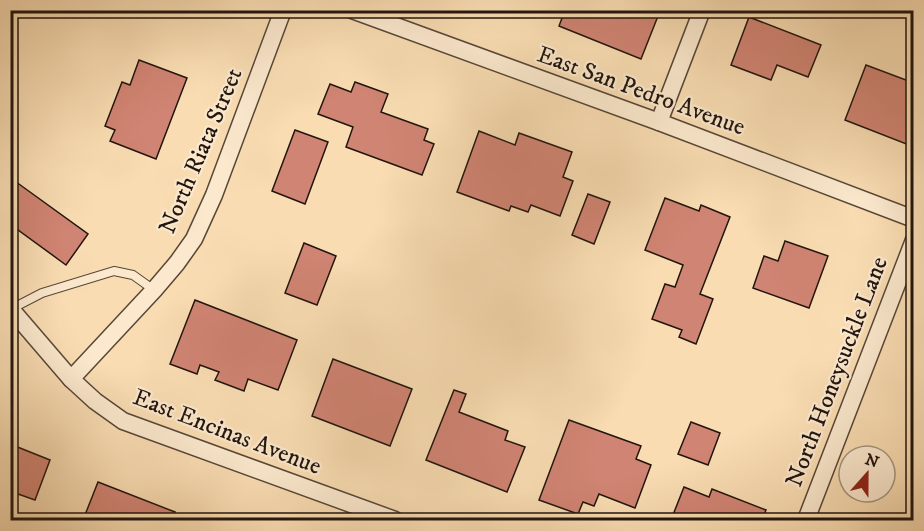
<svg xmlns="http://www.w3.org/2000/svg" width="924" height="531" viewBox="0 0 924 531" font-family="'IM FELL DW Pica',serif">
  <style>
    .building { fill: #d08473; stroke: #21150e; stroke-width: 1.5 }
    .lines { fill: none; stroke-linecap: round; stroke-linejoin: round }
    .service-casing { stroke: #574737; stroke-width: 10 }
    .minor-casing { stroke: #574737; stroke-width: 19 }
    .service { stroke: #fbe8cd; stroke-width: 8 }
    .minor { stroke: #fbe8cd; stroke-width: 16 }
    .labels { text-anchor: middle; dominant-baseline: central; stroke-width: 4.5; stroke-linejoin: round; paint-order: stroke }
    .street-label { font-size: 24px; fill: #21150e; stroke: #fbe8cd }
  </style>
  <rect width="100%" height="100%" fill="#f9dcb2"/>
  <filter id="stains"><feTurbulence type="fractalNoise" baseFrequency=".00333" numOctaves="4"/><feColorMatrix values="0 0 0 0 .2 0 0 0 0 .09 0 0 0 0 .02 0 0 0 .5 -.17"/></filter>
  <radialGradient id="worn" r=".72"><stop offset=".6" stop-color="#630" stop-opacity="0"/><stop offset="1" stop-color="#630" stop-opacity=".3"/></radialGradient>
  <!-- building -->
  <g class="building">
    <polygon points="565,10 659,10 660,11 641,59 559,26"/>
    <polygon points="749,17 821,45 808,77 777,65 771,80 731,65"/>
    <polygon points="139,60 187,78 156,159 110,141 115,130 105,126 122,82 130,85"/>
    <polygon points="866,65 914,83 914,147 845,120"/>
    <polygon points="355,82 388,94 381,112 428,129 424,140 434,144 422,175 346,147 353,127 318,114 330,84 351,92"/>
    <polygon points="295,130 328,142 305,204 272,191"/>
    <polygon points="479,131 515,145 519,133 572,152 563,177 573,181 560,216 531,205 528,212 511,206 509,211 457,192"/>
    <polygon points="12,179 88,234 66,265 10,224 10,182"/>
    <polygon points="588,194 610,202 594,244 572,235"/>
    <polygon points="665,198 699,211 701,205 730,217 700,294 713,299 696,344 679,337 682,330 652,319 665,284 675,287 683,265 645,250"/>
    <polygon points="785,241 828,256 809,308 753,288 764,256 778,261"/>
    <polygon points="304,243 336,256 317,305 285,293"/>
    <polygon points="195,300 297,340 278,390 248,379 244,391 215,380 219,372 200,365 197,374 170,364"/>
    <polygon points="333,359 412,389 390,446 312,416"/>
    <polygon points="454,390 466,394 459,412 508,431 505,440 525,447 507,492 426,460"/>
    <polygon points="569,420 641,446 636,459 651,465 635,508 599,494 594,506 583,502 578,514 539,500"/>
    <polygon points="691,422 720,433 708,465 678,454"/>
    <polygon points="10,444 50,460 35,500 18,494 10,514"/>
    <polygon points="98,482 175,512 171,520 83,520"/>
    <polygon points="684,487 709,497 712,489 766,510 762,520 671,520"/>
  </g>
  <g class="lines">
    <defs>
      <polyline id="service" points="11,309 42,293 114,271 133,275 154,290"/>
      <g id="minor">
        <polyline points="352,10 659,122 914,219"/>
        <polyline points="659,122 702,10"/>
        <polyline points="10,308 71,379 95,401 123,421 395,520"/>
        <polyline points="71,379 154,290 177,263 194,239 214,195 283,10"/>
        <polyline points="806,520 914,240"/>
      </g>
    </defs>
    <!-- service casing -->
    <use href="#service" class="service-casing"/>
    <!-- minor casing -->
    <use href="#minor" class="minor-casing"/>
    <!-- service -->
    <use href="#service" class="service"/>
    <!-- minor -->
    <use href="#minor" class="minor"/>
  </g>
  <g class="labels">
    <!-- street labels -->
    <g class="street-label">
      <text transform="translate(641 91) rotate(20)">East San Pedro Avenue</text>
      <text transform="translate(201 151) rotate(-67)">North Riata Street</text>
      <text transform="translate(837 372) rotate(-69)">North Honeysuckle Lane</text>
      <text transform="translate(227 432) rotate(21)">East Encinas Avenue</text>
    </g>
  </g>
  <!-- margin -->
  <rect width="924" height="531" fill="none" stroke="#f9dcb2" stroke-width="36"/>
  <rect x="12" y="12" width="900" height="507" fill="none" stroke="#21150e" stroke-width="3"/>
  <rect x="18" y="18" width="888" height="495" fill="none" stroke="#21150e" stroke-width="1.5"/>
  <!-- north arrow -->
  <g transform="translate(867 474) rotate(21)"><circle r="28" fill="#fbe8cd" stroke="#a49481" stroke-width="1.5"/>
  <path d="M0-4.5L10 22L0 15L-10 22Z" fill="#8f2418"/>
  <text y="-9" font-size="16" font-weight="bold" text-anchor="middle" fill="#21150e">N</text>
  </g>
  <rect width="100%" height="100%" filter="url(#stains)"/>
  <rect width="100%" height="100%" fill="url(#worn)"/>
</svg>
